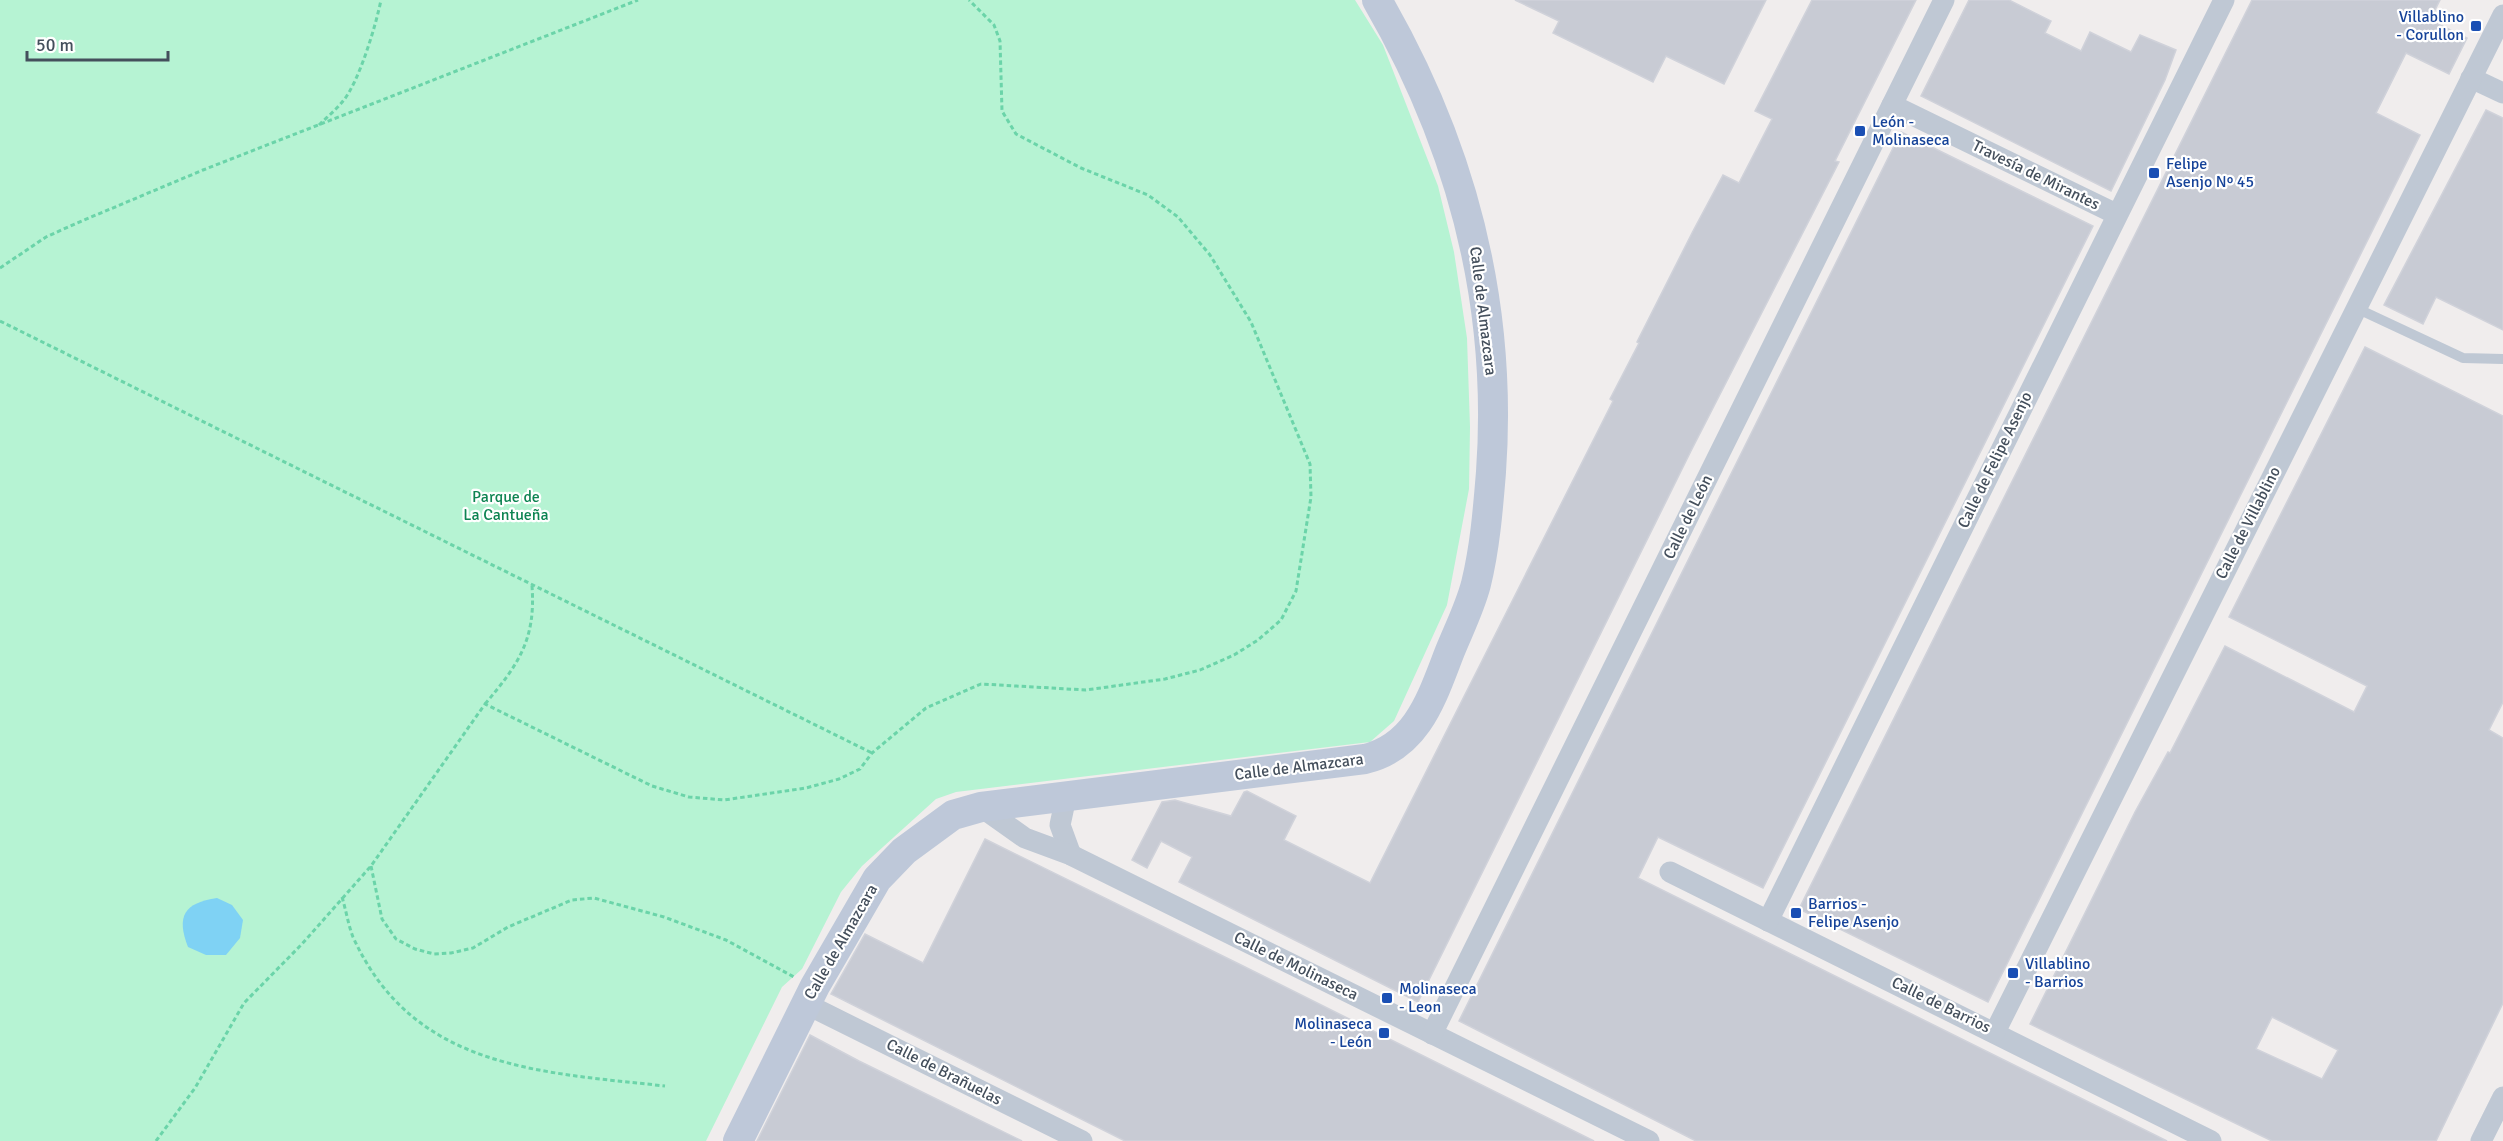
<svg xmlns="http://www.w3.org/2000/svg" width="2503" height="1141" viewBox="0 0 2503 1141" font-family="Signika,sans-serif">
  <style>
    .green { fill: #b6f3d3 }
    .water { fill: #7fd2f4 }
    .building { fill: #c8cbd4; stroke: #d0d2da; stroke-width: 1.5; fill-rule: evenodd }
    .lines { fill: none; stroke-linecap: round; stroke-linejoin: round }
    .path { stroke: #6bd4a9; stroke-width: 3; stroke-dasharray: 4.5 3; stroke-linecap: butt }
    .lane { stroke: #bfc8d4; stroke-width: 10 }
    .street { stroke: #bfc8d4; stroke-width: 21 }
    .secondary { stroke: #bec8d9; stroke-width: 30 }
    .transit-dot { fill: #1a4fb4; stroke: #fff; stroke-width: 2 }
    .labels { text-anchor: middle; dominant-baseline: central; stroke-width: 4.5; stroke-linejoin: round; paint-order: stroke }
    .transit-label { font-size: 16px; fill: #164399; stroke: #fff; text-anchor: start }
    .street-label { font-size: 16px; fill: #444f5c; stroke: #fff }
    .park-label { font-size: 16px; fill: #0e8452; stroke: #fff }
  </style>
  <rect width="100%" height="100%" fill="#f0eded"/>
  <!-- green -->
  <polygon class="green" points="0,0 1355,0 1383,45 1438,186 1454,252 1467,338 1470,427 1469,489 1447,605 1394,721 1370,742 956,792 936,799 862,866 841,892 802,969 782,987 706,1141 0,1141"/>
  <!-- water -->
  <path class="water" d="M217,898L232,905L243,920L240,938L226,955H206L188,947C176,916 184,903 217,898Z"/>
  <!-- building -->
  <g class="building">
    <polygon points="1515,0 1766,0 1724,84 1666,56 1653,82 1553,33 1559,21"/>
    <polygon points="1812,0 1916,0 1835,161 1839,162 1691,451 1418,1002 1179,882 1192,857 1161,841 1147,868 1132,860 1162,802 1175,800 1231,816 1244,792 1247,791 1296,816 1284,840 1370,883 1613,401 1610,399 1639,343 1637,342 1693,231 1723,175 1739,183 1772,119 1755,111"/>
    <polygon points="1969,0 2009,0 2051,21 2045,33 2081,51 2090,32 2131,52 2140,35 2176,50 2165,80 2111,191 1921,96"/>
    <polygon points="2252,0 2440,0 2430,20 2467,38 2449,74 2406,53 2376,113 2420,135 1988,1002 1799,909"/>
    <polygon points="2486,110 2503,118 2503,330 2436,297 2423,324 2384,305"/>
    <polygon points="1901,132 2093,226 1763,888 1658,837 1638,878 2167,1141 1696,1141 1459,1021"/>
    <path d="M2365,347L2503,416V702L2489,730L2503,738V1003L2436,1141H2272L2030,1024L2135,812L2168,752L2170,753L2225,646L2354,712L2367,686L2229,617ZM2272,1017L2338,1050L2322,1079L2256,1049Z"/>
    <polygon points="985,839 1237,963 1594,1141 1125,1141 831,994 865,934 923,963"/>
    <polygon points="810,1035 859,1061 1022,1141 757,1141"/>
  </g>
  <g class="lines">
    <!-- path -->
    <g class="path">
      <path d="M319,125C327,117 336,110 343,101C359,82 376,25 381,0"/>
      <polyline points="0,268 46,237 77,223 203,170 638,0"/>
      <polyline points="0,321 872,753"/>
      <path d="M485,704C518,665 536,640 532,586"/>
      <polyline points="371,866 382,919 396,939 415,949 434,954 451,953 473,948 508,927 572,900 594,898 664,917 726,940 794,977"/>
      <path d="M342,897C346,910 348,924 353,937C413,1069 539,1072 665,1086"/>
      <polyline points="156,1141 195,1088 244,1003 302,944 371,866 485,704 652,786 689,797 724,800 806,788 839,779 860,769 872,753 926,708 981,684 1086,690 1165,679 1200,670 1234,655 1258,640 1281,620 1296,591 1311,497 1310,464 1251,322 1210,255 1178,217 1148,195 1081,168 1016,134 1002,111 1000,41 994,25 969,0"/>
    </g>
    <!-- lane -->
    <polyline class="lane" points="2356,308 2463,358 2503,359"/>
    <!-- street -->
    <g class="street">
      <polyline points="2471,78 2503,93"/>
      <polyline points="1892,105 2116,214"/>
      <polyline points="1066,797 1060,825 1071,855"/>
      <polyline points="981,807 1025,838 1071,855 1649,1141"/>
      <polyline points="1670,872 2211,1141"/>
      <polyline points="1768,921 2224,0"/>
      <polyline points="806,1004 1082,1141"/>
      <polyline points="1995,1032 2503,15"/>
      <polyline points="1432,1034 1944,0"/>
      <polyline points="2481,1141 2503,1097"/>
    </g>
    <!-- secondary -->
    <path class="secondary" d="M738,1141L815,986L877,879L904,851L953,815L981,807L1365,759C1418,746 1432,697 1450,651C1459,629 1470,607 1476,584C1485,547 1488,509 1491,472C1503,303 1461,145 1377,0"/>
  </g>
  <!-- markers -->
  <g class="transit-dot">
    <rect x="2470" y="20" width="12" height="12" rx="3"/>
    <rect x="1854" y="125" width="12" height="12" rx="3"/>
    <rect x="2148" y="167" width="12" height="12" rx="3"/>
    <rect x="1790" y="907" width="12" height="12" rx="3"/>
    <rect x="2007" y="967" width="12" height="12" rx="3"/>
    <rect x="1381" y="992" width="12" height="12" rx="3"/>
    <rect x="1378" y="1027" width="12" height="12" rx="3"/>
  </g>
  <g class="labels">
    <!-- transit labels -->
    <g class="transit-label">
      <text x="2464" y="17" text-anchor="end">Villablino<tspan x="2464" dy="18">- Corullon</tspan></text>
      <text x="1872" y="122">León -<tspan x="1872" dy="18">Molinaseca</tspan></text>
      <text x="2166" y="164">Felipe<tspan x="2166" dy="18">Asenjo Nº 45</tspan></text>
      <text x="1808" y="904">Barrios -<tspan x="1808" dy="18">Felipe Asenjo</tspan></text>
      <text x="2025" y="964">Villablino<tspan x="2025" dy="18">- Barrios</tspan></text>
      <text x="1399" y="989">Molinaseca<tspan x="1399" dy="18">- Leon</tspan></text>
      <text x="1372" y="1024" text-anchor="end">Molinaseca<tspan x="1372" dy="18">- León</tspan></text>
    </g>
    <!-- street labels -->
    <g class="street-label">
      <text transform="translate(2036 175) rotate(26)">Travesía de Mirantes</text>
      <text transform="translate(1483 311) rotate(83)">Calle de Almazcara</text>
      <text transform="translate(1995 460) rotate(-64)">Calle de Felipe Asenjo</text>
      <text transform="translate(1688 517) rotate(-64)">Calle de León</text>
      <text transform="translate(2248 523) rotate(-63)">Calle de Villablino</text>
      <text transform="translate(1299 767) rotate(-7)">Calle de Almazcara</text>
      <text transform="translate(841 942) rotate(-60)">Calle de Almazcara</text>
      <text transform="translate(1296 966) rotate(26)">Calle de Molinaseca</text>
      <text transform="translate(1941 1005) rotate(26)">Calle de Barrios</text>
      <text transform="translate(944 1072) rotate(27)">Calle de Brañuelas</text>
    </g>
    <!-- park labels -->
    <g class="park-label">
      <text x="506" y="497">Parque de<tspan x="506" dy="18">La Cantueña</tspan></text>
    </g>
  </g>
  <!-- scale -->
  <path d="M27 51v9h141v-9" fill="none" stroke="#444f5c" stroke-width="3"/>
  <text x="36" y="51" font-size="18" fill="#444f5c" stroke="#ffffff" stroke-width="4.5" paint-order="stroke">50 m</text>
</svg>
